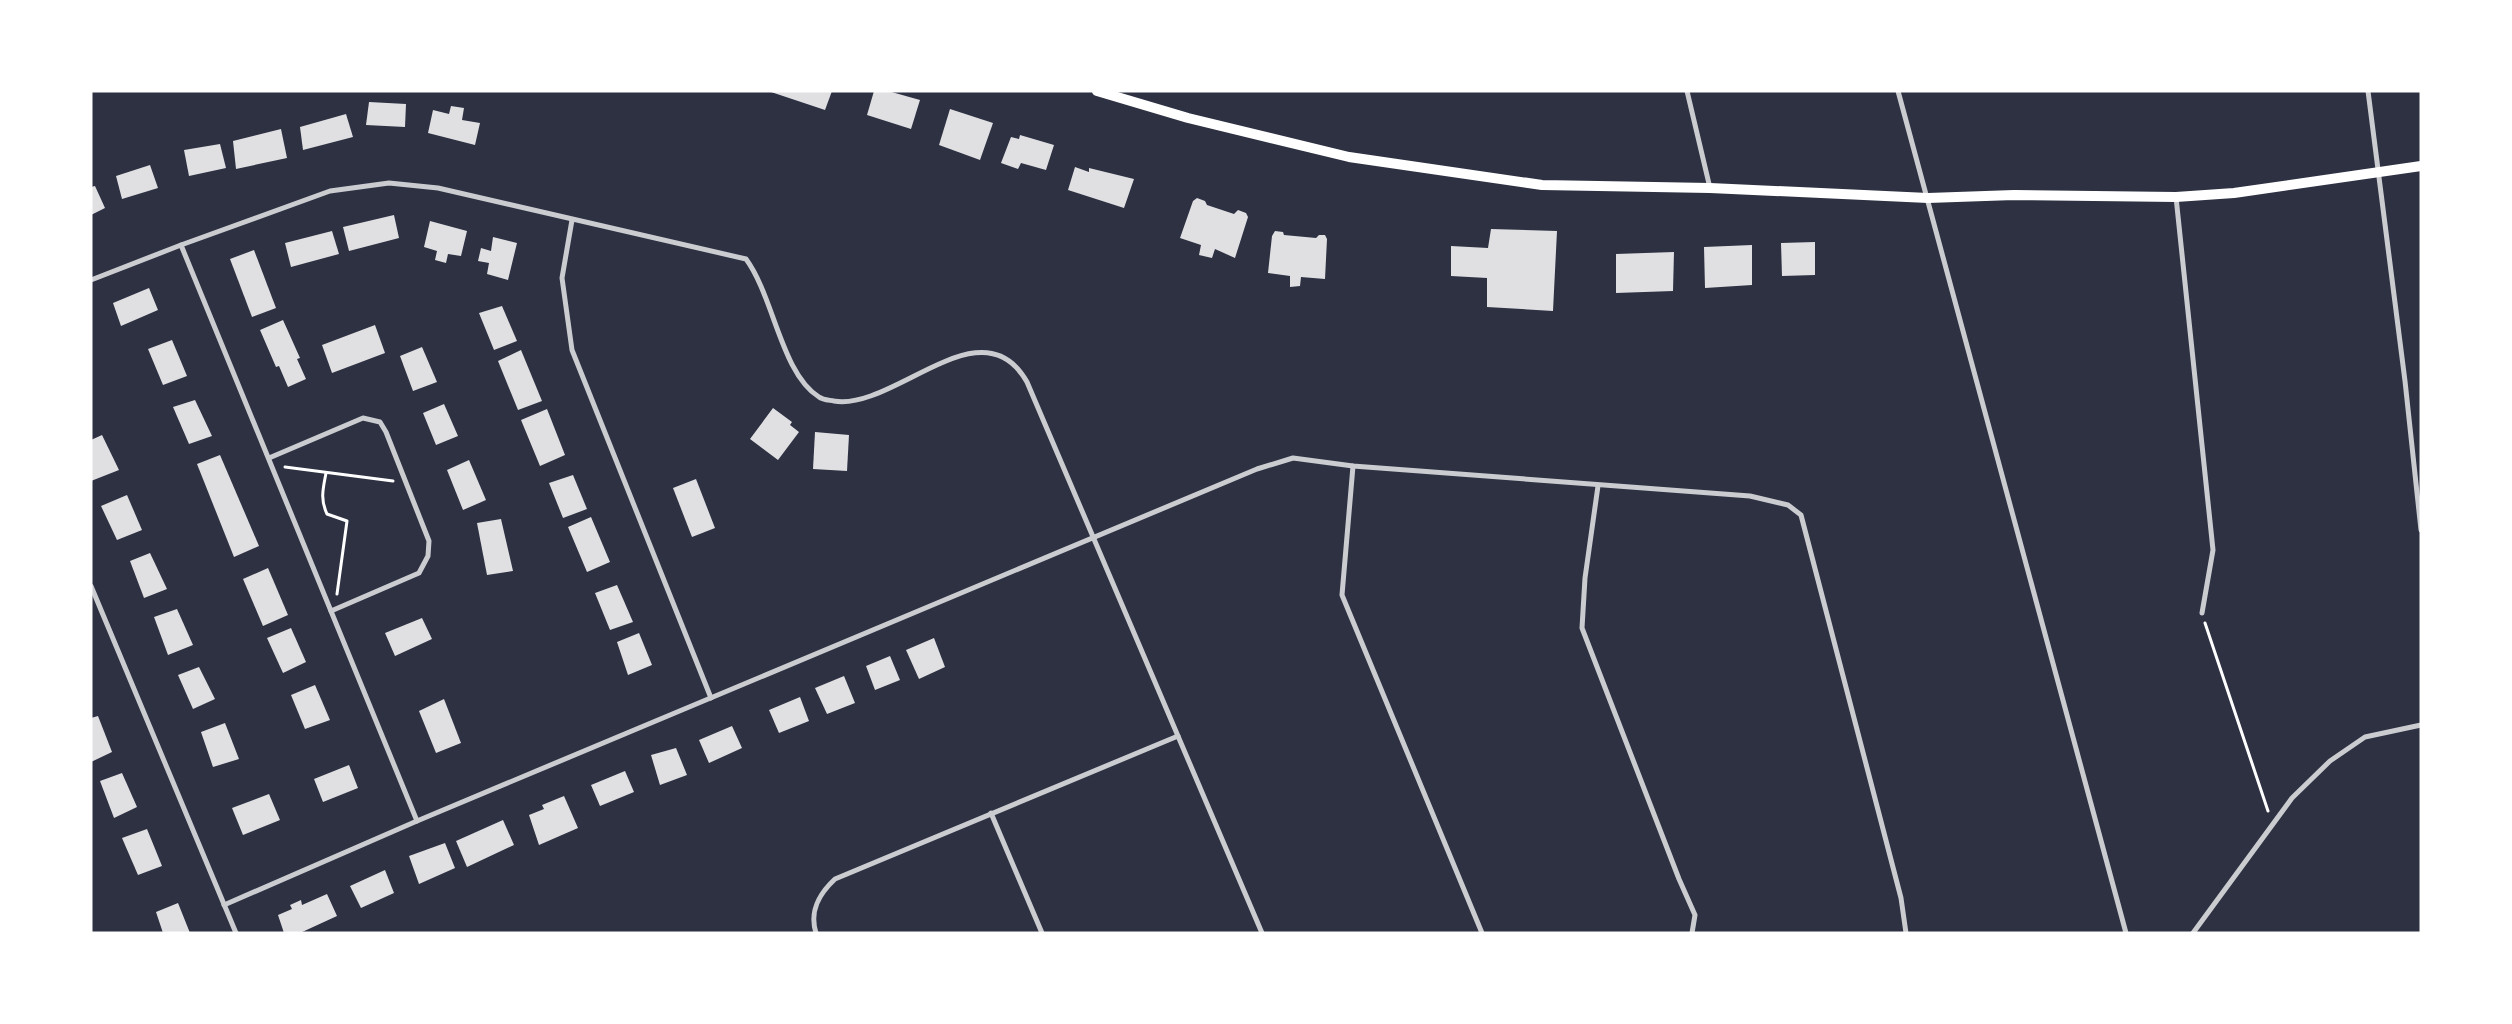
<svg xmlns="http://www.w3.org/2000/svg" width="2512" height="1024" viewBox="0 0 2512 1024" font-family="'Roboto Serif',serif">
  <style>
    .building { fill: #e0e0e3 }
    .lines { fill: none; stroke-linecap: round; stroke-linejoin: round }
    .path { stroke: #fff; stroke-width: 3 }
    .minor { stroke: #caccd0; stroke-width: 5 }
    .secondary { stroke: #fff; stroke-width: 10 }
  </style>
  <rect width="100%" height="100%" fill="#2d3142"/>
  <!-- building -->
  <g class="building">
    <polygon points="768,91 832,91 825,110"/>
    <polygon points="874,91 888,91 920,100 911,129 867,115"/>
    <polygon points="369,102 406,104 405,127 366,125"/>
    <polygon points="451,106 464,108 462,120 480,123 475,145 428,133 433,110 449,114"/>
    <polygon points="950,109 993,123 980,160 939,145"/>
    <polygon points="346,114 353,137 303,150 300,127"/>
    <polygon points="281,129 287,158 236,169 233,141"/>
    <polygon points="1020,135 1054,145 1046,170 1021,163 1018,169 1001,163 1011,137 1019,139"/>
    <polygon points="220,144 226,168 189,176 184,150"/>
    <polygon points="150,165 158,188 122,199 116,176"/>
    <polygon points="1075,167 1089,172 1089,168 1134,179 1124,208 1068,190"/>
    <polygon points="95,186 105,208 91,215 91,187"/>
    <polygon points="1197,198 1205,201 1207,205 1234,214 1238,210 1246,213 1248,217 1235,258 1215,249 1212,258 1199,255 1201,245 1180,238 1193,201"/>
    <polygon points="394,215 399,238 349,251 343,227"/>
    <polygon points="430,221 467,231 461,256 448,254 446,263 435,260 437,251 424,247"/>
    <polygon points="1491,229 1557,231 1553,311 1487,307 1487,278 1451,276 1451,246 1488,248"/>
    <polygon points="332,231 339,254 291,267 285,243"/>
    <polygon points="1275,231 1283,232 1284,235 1316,238 1319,235 1325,235 1327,239 1325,279 1301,277 1300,286 1290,287 1290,276 1268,273 1272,236"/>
    <polygon points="493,237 517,243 508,280 487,274 489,263 478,261 481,248 491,251"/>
    <polygon points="1815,242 1815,275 1782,276 1781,243"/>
    <polygon points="1752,245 1752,285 1705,288 1704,247"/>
    <polygon points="254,250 276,308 252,317 230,259"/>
    <polygon points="1674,252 1673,291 1616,293 1616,254"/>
    <polygon points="149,288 158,310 121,326 113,303"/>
    <polygon points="502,306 517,341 494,350 479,313"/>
    <polygon points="283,320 300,358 297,359 306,379 288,387 279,366 276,367 260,330"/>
    <polygon points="375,325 385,353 332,373 322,345"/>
    <polygon points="172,340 187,376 163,385 148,349"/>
    <polygon points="422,347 437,382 413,391 400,356"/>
    <polygon points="521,350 542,401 518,410 498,361"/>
    <polygon points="195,400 212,436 189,444 173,407"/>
    <polygon points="444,404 458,436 436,445 423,413"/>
    <polygon points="773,408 792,422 790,425 799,432 778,460 750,439"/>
    <polygon points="547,409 565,455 540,466 521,420"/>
    <polygon points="815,432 849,435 847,471 813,469"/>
    <polygon points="102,435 119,470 91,481 91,440"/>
    <polygon points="220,455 259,546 234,557 197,464"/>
    <polygon points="469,460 486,500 463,510 447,470"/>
    <polygon points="573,475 587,509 563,518 549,483"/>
    <polygon points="696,479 715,528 692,537 673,488"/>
    <polygon points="127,495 142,530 117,540 101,506"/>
    <polygon points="591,517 610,562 587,572 568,527"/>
    <polygon points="501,519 513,571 487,575 477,523"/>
    <polygon points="150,553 167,589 144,598 130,561"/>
    <polygon points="268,568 288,615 263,626 243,579"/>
    <polygon points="617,585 633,622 610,630 595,593"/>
    <polygon points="177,609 193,645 168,655 154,617"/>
    <polygon points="422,618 432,639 395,656 385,633"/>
    <polygon points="291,628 306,662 283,673 267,638"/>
    <polygon points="639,633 652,665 628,675 617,642"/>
    <polygon points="934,638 945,667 919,679 906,650"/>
    <polygon points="890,656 900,680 875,690 866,666"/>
    <polygon points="199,667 215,699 193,709 178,675"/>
    <polygon points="844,676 855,703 827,714 815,688"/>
    <polygon points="315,685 330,720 305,729 291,695"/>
    <polygon points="800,697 809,721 779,733 769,710"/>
    <polygon points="444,699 461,743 436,753 419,711"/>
    <polygon points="98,716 112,752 91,762 91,718"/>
    <polygon points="225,723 239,759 213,767 201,732"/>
    <polygon points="732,726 742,748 709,763 699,740"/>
    <polygon points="676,748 687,775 660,785 651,755"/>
    <polygon points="349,765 358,788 323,802 314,779"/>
    <polygon points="625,771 634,792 600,806 591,785"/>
    <polygon points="122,773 137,807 114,818 100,781"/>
    <polygon points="269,794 280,820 243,835 232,808"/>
    <polygon points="564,796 578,828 539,845 529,815 544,809 542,805"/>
    <polygon points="503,820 514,845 467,867 456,841"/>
    <polygon points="147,829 162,866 138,875 122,838"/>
    <polygon points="445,843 455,868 419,884 409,856"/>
    <polygon points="385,870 394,893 361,908 350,886"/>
    <polygon points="327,894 337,916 300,933 284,933 278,915 292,909 290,905 301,900 302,905"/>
    <polygon points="178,903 190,933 163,933 156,912"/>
  </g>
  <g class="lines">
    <!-- path -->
    <g class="path">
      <polyline points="285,467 393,481"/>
      <path d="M326,473C323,489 320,499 327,514L347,521L337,594"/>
      <polyline points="2205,623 2268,811"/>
    </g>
    <!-- minor -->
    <g class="minor">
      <polyline points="1687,91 1710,188"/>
      <polyline points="1898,91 2126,933"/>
      <polyline points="2368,91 2405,381 2421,530"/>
      <polyline points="2176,197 2213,550 2202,613"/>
      <polyline points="572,220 562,278 572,350 711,698"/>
      <polyline points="181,245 417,821"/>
      <path d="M91,280L181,245L330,191L389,183L438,188L746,259C774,297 781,373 819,397C823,400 829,400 834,401C894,411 982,302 1027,382L1262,933"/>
      <polyline points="269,458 363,418 380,422 386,432 429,541 428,556 419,573 331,611"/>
      <polyline points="1353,466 1342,595 1482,933"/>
      <polyline points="1598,486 1585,578 1582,628 1679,879 1695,915 1692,933"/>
      <polyline points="91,586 236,933"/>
      <polyline points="991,813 1042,933"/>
      <polyline points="224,905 417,821 1257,469 1293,458 1353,466 1750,496 1788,505 1801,515 1901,898 1906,933"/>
      <path d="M816,933C809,911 819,894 835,879L1178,736"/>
      <polyline points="2193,933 2292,798 2330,761 2365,737 2421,725"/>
    </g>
    <!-- secondary -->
    <polyline class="secondary" points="1097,91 1188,118 1349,157 1542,185 1710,188 1928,198 2014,195 2176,197 2234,193 2421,166"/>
  </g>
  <!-- border -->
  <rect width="2512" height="1024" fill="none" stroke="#ffffff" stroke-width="185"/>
</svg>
